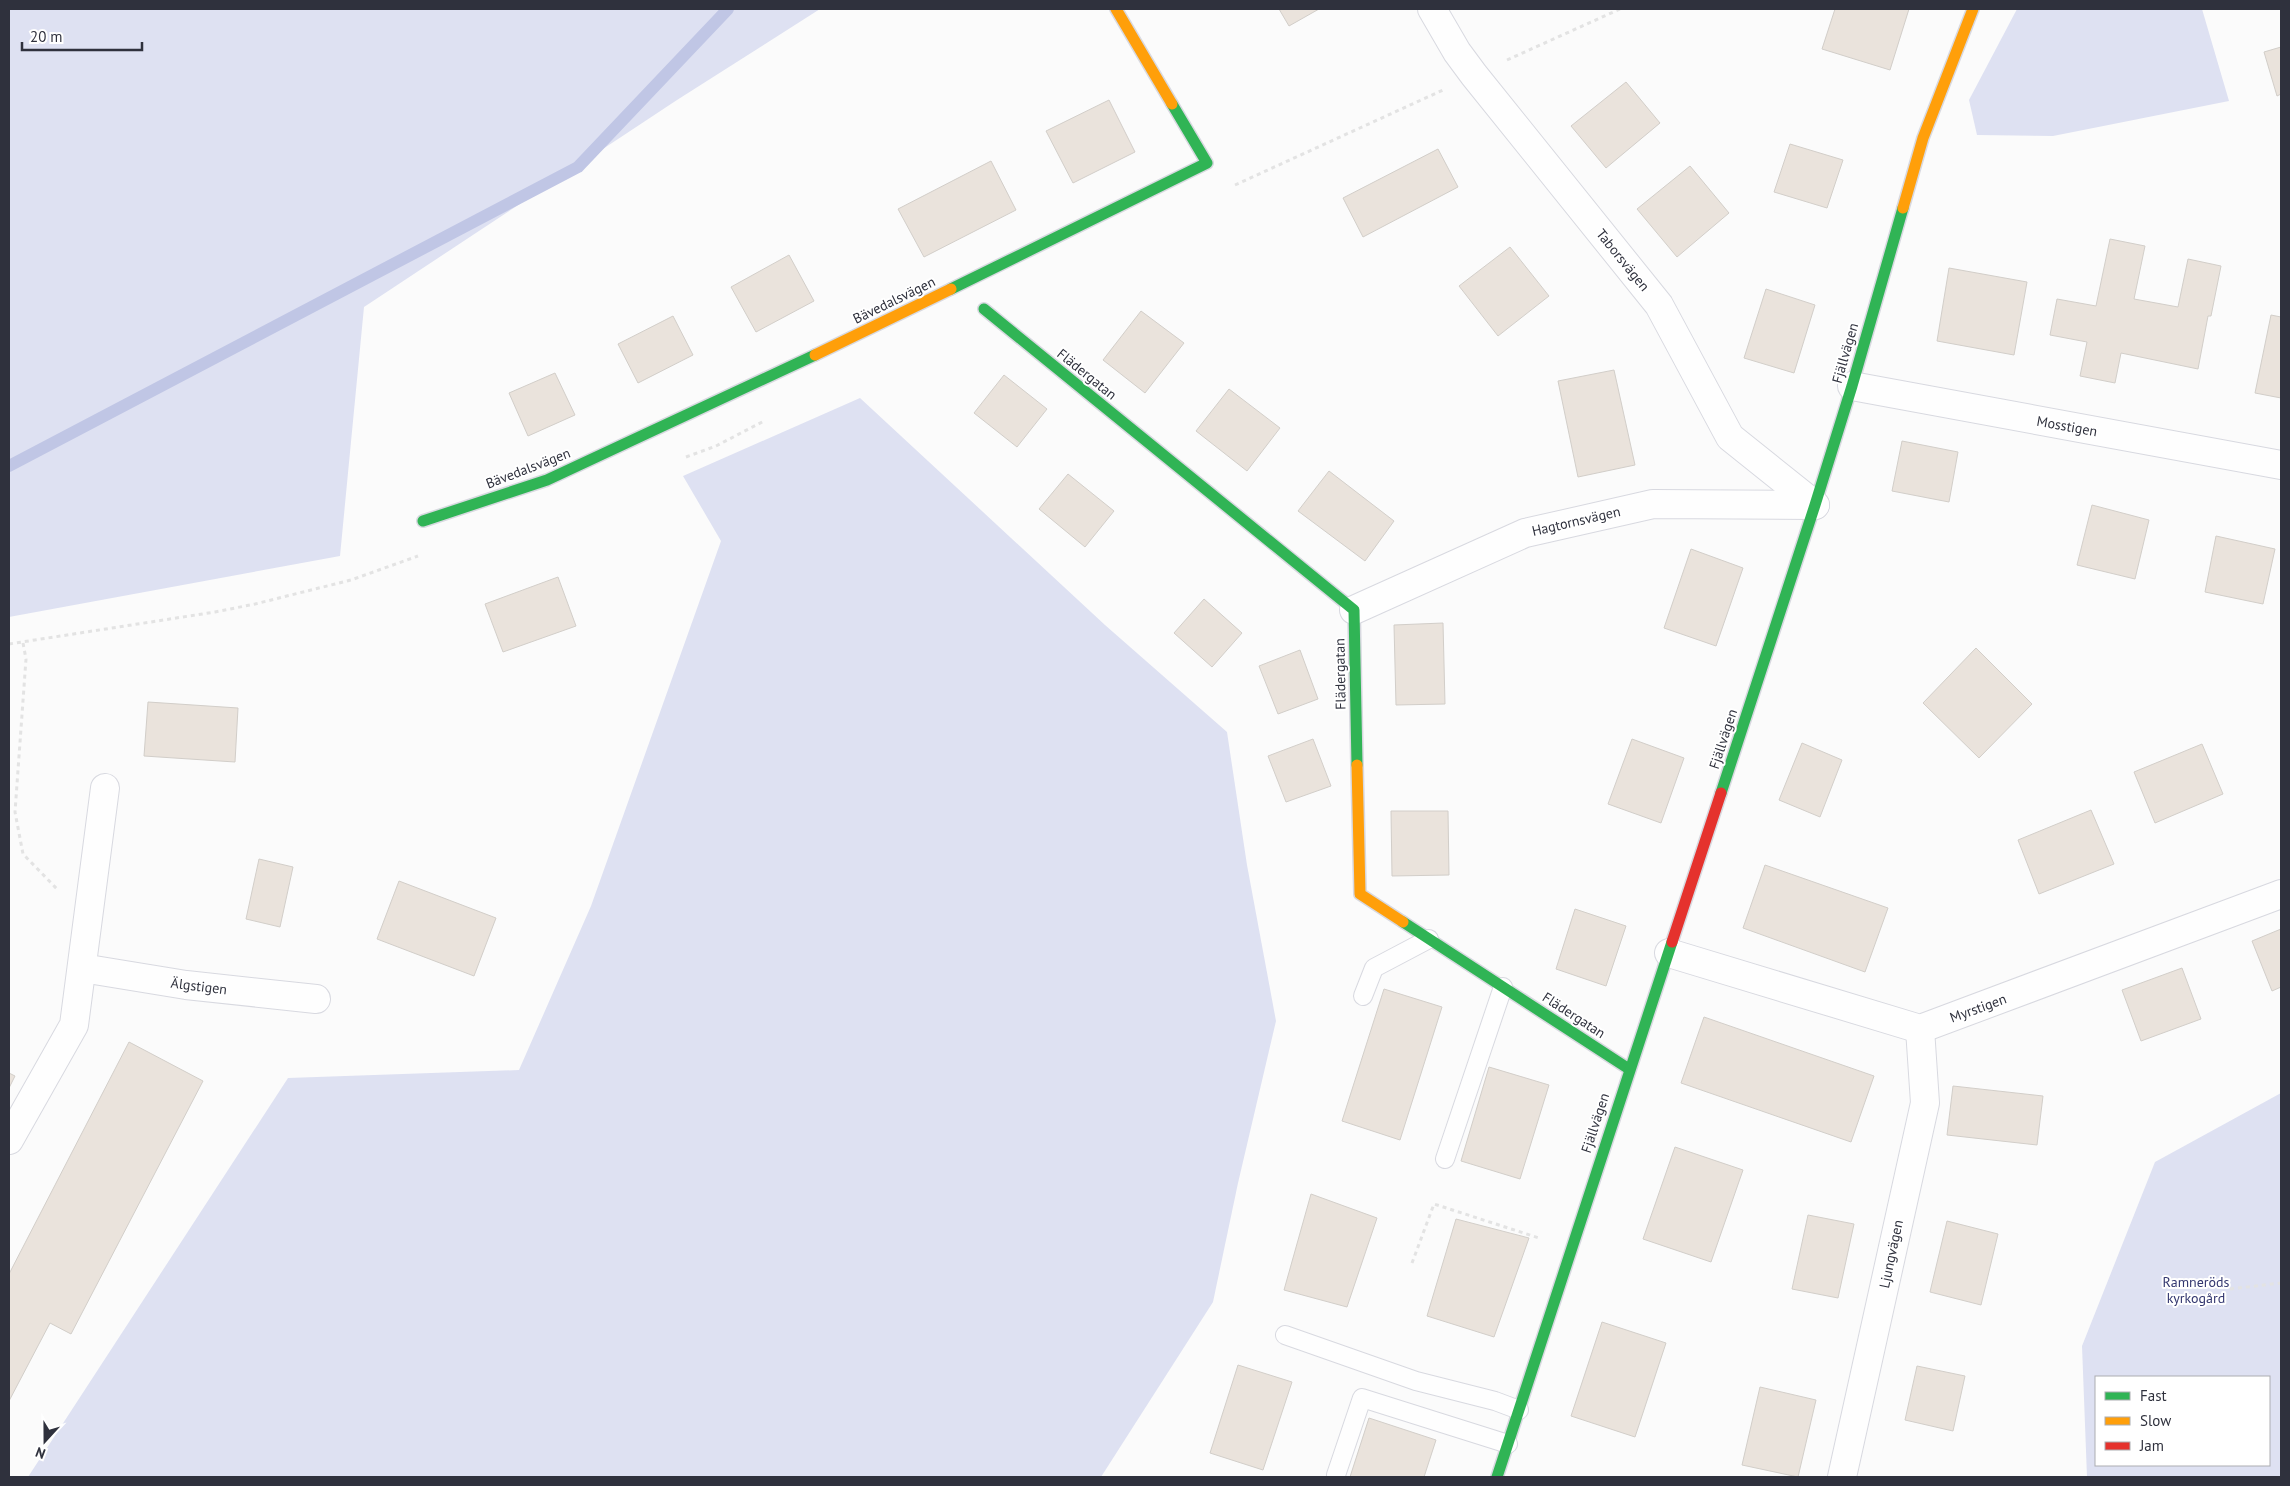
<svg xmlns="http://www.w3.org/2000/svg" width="2290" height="1486" viewBox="0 0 2290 1486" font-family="'PT Sans',sans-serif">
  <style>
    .green { fill: #dee1f2; fill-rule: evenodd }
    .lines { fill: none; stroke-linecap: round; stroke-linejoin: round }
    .stream { stroke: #c0c6e5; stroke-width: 12 }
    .building { fill: #eae3dc; stroke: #d2cec9 }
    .lane-casing { stroke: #d8d9e0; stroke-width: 20 }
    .street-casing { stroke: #d8d9e0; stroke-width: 30 }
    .fast-casing { stroke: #d8d9e0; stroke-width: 14 }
    .slow-casing { stroke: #d8d9e0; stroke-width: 14 }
    .jam-casing { stroke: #d8d9e0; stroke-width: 14 }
    .path { stroke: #e3e3e3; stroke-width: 3; stroke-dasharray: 4 4; stroke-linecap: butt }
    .lane { stroke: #fefefe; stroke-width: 18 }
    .street { stroke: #fefefe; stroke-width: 28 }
    .fast { stroke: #30b455; stroke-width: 11 }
    .slow { stroke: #ff9f0a; stroke-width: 11 }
    .jam { stroke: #e5322d; stroke-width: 11 }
    .labels { text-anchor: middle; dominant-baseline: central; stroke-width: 4; stroke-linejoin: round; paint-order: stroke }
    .street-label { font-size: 14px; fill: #2f313d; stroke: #fff }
    .park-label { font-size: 14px; fill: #33376f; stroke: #fff }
  </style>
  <rect width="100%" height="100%" fill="#fbfbfb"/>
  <!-- green -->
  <g class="green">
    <polygon points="9,9 820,9 677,100 364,307 340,556 9,617"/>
    <polygon points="2017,9 2202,9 2229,101 2053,136 1977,135 1969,100"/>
    <polygon points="860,398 1105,625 1227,732 1247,865 1276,1021 1238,1183 1213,1302 1101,1477 28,1477 288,1078 519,1070 591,906 721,541 683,476"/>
    <path d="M2281,1093V1477H2087L2082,1346L2155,1162ZM2096,1377H2269V1465H2096Z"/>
  </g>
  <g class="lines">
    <!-- stream -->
    <polyline class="stream" points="9,466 578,167 728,9"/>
  </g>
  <!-- building -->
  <g class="building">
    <polygon points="1279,9 1319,9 1289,26"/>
    <polygon points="1835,9 1909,9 1890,70 1822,49"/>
    <polygon points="2281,47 2281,94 2277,96 2264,52"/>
    <polygon points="1626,82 1660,123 1606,168 1571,126"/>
    <polygon points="1109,100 1135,152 1073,183 1046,131"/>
    <polygon points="1790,144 1843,160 1827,208 1774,192"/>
    <polygon points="1438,149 1458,187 1363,237 1343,198"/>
    <polygon points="991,161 1016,210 924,257 898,209"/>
    <polygon points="1690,166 1729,213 1677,257 1637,209"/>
    <polygon points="2110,239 2145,246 2134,299 2178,307 2188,259 2221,266 2211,316 2208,316 2198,369 2121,353 2115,383 2080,376 2087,342 2050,335 2057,299 2096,306"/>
    <polygon points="1510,247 1549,296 1498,336 1459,286"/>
    <polygon points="789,255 814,301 756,332 731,287"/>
    <polygon points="1949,268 2027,282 2014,355 1937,341"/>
    <polygon points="1766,289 1815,305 1794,373 1744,358"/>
    <polygon points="1141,311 1184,343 1145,393 1103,360"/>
    <polygon points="2271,315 2281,317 2281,398 2255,393"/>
    <polygon points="673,316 693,355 638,383 618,344"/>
    <polygon points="1614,370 1635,465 1578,477 1558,381"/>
    <polygon points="555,373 575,415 528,436 509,393"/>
    <polygon points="1004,375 1047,409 1017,447 974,413"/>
    <polygon points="1229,389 1280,428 1247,471 1196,431"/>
    <polygon points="1902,441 1958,452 1949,502 1892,491"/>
    <polygon points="1329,471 1394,521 1365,561 1298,511"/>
    <polygon points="1068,474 1114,511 1085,547 1039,509"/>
    <polygon points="2092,505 2149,520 2135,579 2077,565"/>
    <polygon points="2216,536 2275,549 2263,604 2205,592"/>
    <polygon points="1691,549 1743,568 1716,646 1664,628"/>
    <polygon points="558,577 576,626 503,652 485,604"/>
    <polygon points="1204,599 1242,633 1212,667 1174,633"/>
    <polygon points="1443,623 1445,704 1396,705 1394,625"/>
    <polygon points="1976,648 2032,704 1979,758 1923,703"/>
    <polygon points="1300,650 1318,699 1278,714 1259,666"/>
    <polygon points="148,702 238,708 235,762 144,756"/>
    <polygon points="1313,739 1331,786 1286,802 1268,756"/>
    <polygon points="1632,739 1684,758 1661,823 1608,804"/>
    <polygon points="1802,743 1842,760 1820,817 1779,800"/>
    <polygon points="2202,744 2223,794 2155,823 2134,772"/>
    <polygon points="2091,810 2114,864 2039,894 2018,840"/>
    <polygon points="1391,811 1448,811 1449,875 1392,876"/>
    <polygon points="259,859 293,867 280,927 246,919"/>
    <polygon points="1765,865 1888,908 1865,972 1743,928"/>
    <polygon points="399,881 496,918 474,976 377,939"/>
    <polygon points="1575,909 1626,926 1606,986 1556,969"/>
    <polygon points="2281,929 2281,987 2272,991 2252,941"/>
    <polygon points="2182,968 2201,1019 2141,1041 2122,990"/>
    <polygon points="1384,989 1442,1007 1400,1140 1342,1121"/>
    <polygon points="1704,1017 1874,1076 1851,1142 1681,1083"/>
    <polygon points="129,1042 203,1081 71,1334 50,1323 9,1401 9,1274"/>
    <polygon points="1489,1067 1549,1085 1520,1179 1461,1161"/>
    <polygon points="9,1073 15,1076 9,1088"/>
    <polygon points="1953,1086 2043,1096 2037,1145 1947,1135"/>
    <polygon points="1675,1147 1743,1170 1711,1262 1643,1239"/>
    <polygon points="1311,1194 1377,1218 1347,1307 1284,1290"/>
    <polygon points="1808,1215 1854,1224 1838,1298 1792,1289"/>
    <polygon points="1456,1219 1529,1238 1494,1337 1427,1316"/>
    <polygon points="1947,1221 1998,1234 1981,1305 1930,1292"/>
    <polygon points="1602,1322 1666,1343 1635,1437 1571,1416"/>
    <polygon points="1238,1365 1292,1382 1263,1470 1210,1453"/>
    <polygon points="1917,1366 1965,1376 1953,1431 1905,1420"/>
    <polygon points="1760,1387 1816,1400 1798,1477 1742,1465"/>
    <polygon points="1369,1418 1436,1440 1424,1477 1350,1477"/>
  </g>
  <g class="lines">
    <defs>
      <g id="lane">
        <polyline points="1363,996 1374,968 1429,939"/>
        <polyline points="1445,1159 1503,987"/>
        <polyline points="1285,1335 1416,1381 1495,1401 1519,1410"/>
        <polyline points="1336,1475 1362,1398 1508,1444"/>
      </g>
      <g id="street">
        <polyline points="1432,9 1457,52 1474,75 1659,305 1730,437 1815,505"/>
        <polyline points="1852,386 2281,465"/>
        <polyline points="1354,610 1525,533 1653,504 1815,505"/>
        <polyline points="1669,953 1920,1029 2281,894"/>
        <polyline points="82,968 186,985 316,999"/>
        <polyline points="9,1140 74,1025 105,788"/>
        <polyline points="1842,1477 1925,1103 1920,1029"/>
      </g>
      <g id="fast">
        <polyline points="951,289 1207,163 1172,104"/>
        <polyline points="984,309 1354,610 1357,765"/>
        <polyline points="423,521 547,480 815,355"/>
        <polyline points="1721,793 1815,505 1852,386 1903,208"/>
        <polyline points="1403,922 1629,1069"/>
        <polyline points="1497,1477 1672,942"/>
      </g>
      <g id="slow">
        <polyline points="1116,9 1172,104"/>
        <polyline points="1903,208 1923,138 1973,9"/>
        <polyline points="815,355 951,289"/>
        <polyline points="1357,765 1360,894 1403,922"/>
      </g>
      <polyline id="jam" points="1672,942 1721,793"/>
    </defs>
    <!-- lane casing -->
    <use href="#lane" class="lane-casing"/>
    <!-- street casing -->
    <use href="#street" class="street-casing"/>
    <!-- fast casing -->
    <use href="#fast" class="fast-casing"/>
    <!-- slow casing -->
    <use href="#slow" class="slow-casing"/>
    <!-- jam casing -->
    <use href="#jam" class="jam-casing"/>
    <!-- path -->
    <g class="path">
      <polyline points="1507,60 1620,9"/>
      <polyline points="1235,185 1443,90"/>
      <polyline points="686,457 716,446 764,421"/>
      <polyline points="23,643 26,659 15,812 23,854 57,889"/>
      <polyline points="9,644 215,612 255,604 351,580 418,556"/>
      <polyline points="1412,1263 1434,1204 1539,1238"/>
      <polyline points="2230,1289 2281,1283"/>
    </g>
    <!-- lane -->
    <use href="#lane" class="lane"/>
    <!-- street -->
    <use href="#street" class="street"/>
    <!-- fast -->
    <use href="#fast" class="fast"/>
    <!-- slow -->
    <use href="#slow" class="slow"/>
    <!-- jam -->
    <use href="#jam" class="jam"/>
  </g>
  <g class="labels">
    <!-- street labels -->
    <g class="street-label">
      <text transform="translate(1623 260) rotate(51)">Taborsvägen</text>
      <text transform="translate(894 300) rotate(-26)">Bävedalsvägen</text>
      <text transform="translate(1845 353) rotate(-74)">Fjällvägen</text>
      <text transform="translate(1087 374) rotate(39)">Flädergatan</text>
      <text transform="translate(2067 426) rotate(10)">Mosstigen</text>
      <text transform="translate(528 468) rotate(-21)">Bävedalsvägen</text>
      <text transform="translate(1576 521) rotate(-13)">Hagtornsvägen</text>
      <text transform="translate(1340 674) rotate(-91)">Flädergatan</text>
      <text transform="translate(1723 739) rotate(-72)">Fjällvägen</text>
      <text transform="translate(199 986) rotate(7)">Älgstigen</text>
      <text transform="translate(1978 1008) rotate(-20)">Myrstigen</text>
      <text transform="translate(1574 1015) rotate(33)">Flädergatan</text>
      <text transform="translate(1595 1123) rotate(-72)">Fjällvägen</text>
      <text transform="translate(1891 1254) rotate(-78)">Ljungvägen</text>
    </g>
    <!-- park labels -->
    <g class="park-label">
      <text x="2196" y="1282">Ramneröds<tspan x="2196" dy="16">kyrkogård</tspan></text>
    </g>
  </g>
  <!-- border -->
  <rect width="2290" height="1486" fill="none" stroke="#2f313d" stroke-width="20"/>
  <!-- legend -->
  <rect x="2095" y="1376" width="175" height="90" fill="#ffffff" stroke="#acadb1"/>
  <rect x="2105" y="1392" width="25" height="8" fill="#30b455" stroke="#acadb1"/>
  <text x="2140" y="1401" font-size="15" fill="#2f313d">Fast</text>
  <rect x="2105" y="1417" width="25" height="8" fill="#ff9f0a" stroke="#acadb1"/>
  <text x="2140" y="1426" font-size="15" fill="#2f313d">Slow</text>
  <rect x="2105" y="1442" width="25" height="8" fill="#e5322d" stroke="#acadb1"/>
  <text x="2140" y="1451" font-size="15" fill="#2f313d">Jam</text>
  <!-- north arrow -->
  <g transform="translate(45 1441) rotate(201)" stroke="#ffffff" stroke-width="4" paint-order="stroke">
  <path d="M0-4L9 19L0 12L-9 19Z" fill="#2f313d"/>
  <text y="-8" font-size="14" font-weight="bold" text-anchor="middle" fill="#2f313d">N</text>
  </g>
  <!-- scale -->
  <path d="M22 42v8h120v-8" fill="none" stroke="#2f313d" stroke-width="2.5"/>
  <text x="30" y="42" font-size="15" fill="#2f313d" stroke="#ffffff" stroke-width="4" paint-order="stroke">20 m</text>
</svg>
